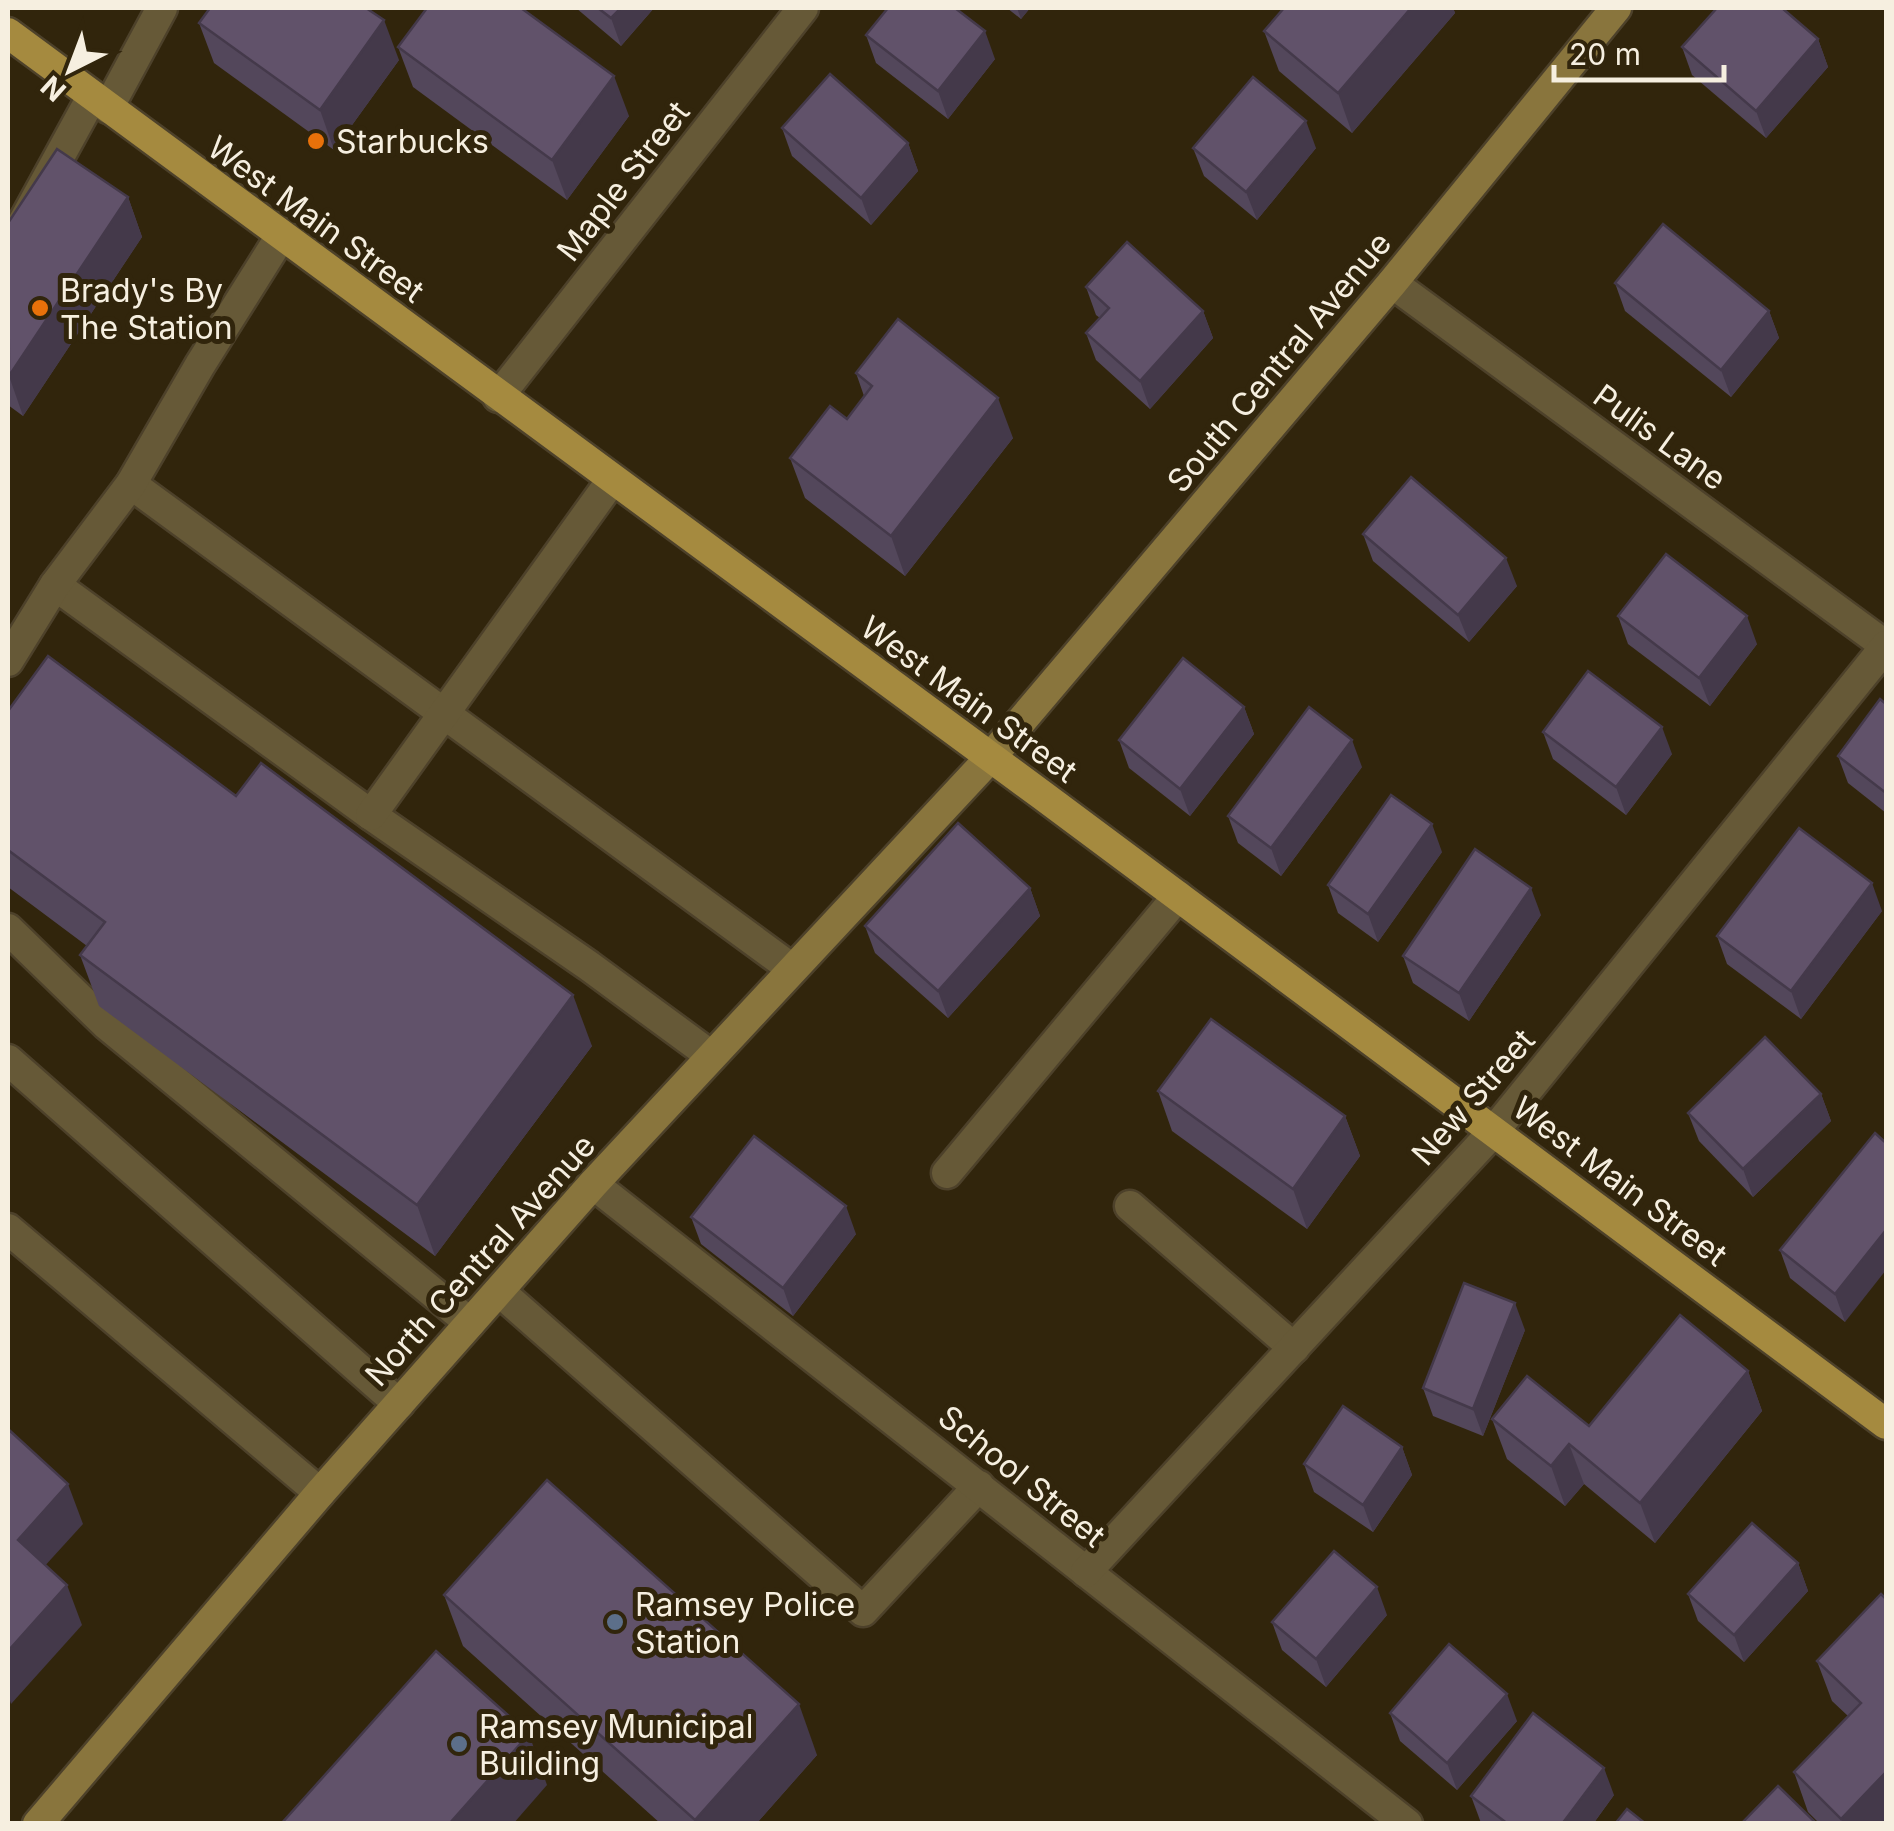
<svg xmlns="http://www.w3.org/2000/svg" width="1894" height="1831" viewBox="0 0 1894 1831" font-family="Inter,sans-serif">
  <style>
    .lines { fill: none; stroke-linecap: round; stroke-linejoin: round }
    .lane-casing { stroke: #4d412a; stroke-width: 35 }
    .street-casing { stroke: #4d412a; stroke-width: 35 }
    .secondary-casing { stroke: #4d412a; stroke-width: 35 }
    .primary-casing { stroke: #4d412a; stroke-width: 35 }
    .lane { stroke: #665937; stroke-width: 30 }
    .street { stroke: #665937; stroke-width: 30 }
    .secondary { stroke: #89753d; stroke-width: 30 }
    .primary { stroke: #a58a3f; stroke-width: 30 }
    .wall { fill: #53475b }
    .shaded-wall { fill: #44394a }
    .building { fill: #61526a; stroke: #44394a; stroke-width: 2.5 }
    .food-dot { fill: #e8710a; stroke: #31250c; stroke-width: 4 }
    .service-dot { fill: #5c6f8a; stroke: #31250c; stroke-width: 4 }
    .labels { text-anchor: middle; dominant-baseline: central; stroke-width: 10; stroke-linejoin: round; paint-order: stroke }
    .poi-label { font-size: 32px; fill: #f6efe0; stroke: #31250c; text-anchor: start }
    .street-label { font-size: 32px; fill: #f6efe0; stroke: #31250c }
  </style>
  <rect width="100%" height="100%" fill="#31250c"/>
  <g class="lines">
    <defs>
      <g id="lane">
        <polyline points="108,108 162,8"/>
        <polyline points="8,250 92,97"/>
        <polyline points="131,484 791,968"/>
        <polyline points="55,585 371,815 589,966 710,1055"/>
        <polyline points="8,661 55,585 131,484 200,365 281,236"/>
        <polyline points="371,815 612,480"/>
        <polyline points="8,929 107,1025 470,1323"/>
        <polyline points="8,1060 399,1404"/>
        <polyline points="947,1173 1178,896"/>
        <polyline points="1130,1206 1294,1348"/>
        <polyline points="8,1229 320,1493"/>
        <polyline points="499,1291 863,1611 979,1486"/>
      </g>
      <g id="street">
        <polyline points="1392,283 1886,646"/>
        <polyline points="498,397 803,8"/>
        <polyline points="593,1184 1407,1824"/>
        <polyline points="1086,1572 1494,1131 1886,646"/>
      </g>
      <polyline id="secondary" points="38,1824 320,1493 593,1184 990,758 1392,283 1616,8"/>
      <polyline id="primary" points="8,33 1042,795 1886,1424"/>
    </defs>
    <!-- lane casing -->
    <use href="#lane" class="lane-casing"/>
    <!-- street casing -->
    <use href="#street" class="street-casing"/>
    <!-- secondary casing -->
    <use href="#secondary" class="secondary-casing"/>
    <!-- primary casing -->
    <use href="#primary" class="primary-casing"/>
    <!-- lane -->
    <use href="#lane" class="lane"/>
    <!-- street -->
    <use href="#street" class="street"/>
    <!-- secondary -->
    <use href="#secondary" class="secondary"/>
    <!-- primary -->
    <use href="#primary" class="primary"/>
  </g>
  <!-- wall -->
  <g class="wall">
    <polygon points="576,8 654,8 621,46"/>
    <polygon points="1007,8 1030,8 1021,19"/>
    <polygon points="1284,8 1453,8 1455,13 1352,133 1279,71 1264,31"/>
    <polygon points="199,23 399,60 334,150 214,63"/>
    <polygon points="866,35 995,59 948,119 876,63"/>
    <polygon points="1818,39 1828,67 1766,138 1692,75 1682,47"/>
    <polygon points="398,47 629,116 567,200 413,87"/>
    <polygon points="782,128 908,143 918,171 871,225 792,156"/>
    <polygon points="1193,148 1316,148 1257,220 1204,176"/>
    <polygon points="128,197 142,237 23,416 8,405 8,223"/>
    <polygon points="1615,283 1769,311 1779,338 1731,397 1625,311"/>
    <polygon points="1086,287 1203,311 1213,338 1150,409 1096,360 1086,333 1100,318 1096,315"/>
    <polygon points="856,373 1013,438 905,576 805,498 790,458 847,419 864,396"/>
    <polygon points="1363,534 1517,586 1469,642 1373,561"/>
    <polygon points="1618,616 1757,644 1710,706 1628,644"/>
    <polygon points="1886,704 1886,813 1848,783 1838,756"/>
    <polygon points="1244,707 1254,734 1190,816 1129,768 1119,740"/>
    <polygon points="8,711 236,796 592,1046 435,1256 99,1006 80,955 87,946 8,887"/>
    <polygon points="1543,732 1672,754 1626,815 1553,759"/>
    <polygon points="1362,767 1281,876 1238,843 1228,816"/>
    <polygon points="1442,852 1378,942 1338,913 1328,885"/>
    <polygon points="1030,888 1040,916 948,1018 875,953 865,926"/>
    <polygon points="1882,911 1801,1019 1727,964 1717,936"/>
    <polygon points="1541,915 1469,1021 1413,983 1403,956"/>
    <polygon points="1158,1091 1345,1116 1360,1156 1307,1229 1172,1131"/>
    <polygon points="1821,1094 1831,1121 1753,1197 1699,1141 1688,1113"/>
    <polygon points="1886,1143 1845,1322 1790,1278 1780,1250"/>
    <polygon points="691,1217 856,1234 793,1316 701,1244"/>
    <polygon points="1525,1330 1483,1436 1433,1416 1423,1388"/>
    <polygon points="1748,1371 1762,1411 1655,1543 1584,1484 1565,1506 1507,1459 1492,1419 1589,1426"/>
    <polygon points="1402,1447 1412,1475 1373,1532 1314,1492 1304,1464"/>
    <polygon points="1798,1563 1808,1591 1744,1662 1698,1621 1688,1594"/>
    <polygon points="1881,1594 1886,1824 1820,1824 1808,1812 1794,1772 1848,1716 1832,1701 1817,1661"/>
    <polygon points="444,1595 817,1755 756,1824 661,1824 463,1646"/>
    <polygon points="1387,1615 1326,1687 1282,1650 1272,1622"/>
    <polygon points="1390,1713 1517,1721 1457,1790 1400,1741"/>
    <polygon points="1614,1795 1593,1824 1481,1823 1471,1796"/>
  </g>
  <!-- shaded-wall -->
  <g class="shaded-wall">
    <polygon points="621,8 654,8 621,46 611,18"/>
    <polygon points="1017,8 1030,8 1021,19"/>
    <polygon points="1411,8 1453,8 1455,13 1352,133 1338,93"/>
    <polygon points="384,20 399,60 334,150 320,110"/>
    <polygon points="985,31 995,59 948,119 938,91"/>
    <polygon points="1818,39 1828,67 1766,138 1756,111"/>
    <polygon points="614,76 629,116 567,200 552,160"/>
    <polygon points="1306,121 1316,148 1257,220 1246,192"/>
    <polygon points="908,143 918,171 871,225 861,198"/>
    <polygon points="128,197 142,237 23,416 9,376"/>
    <polygon points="1203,311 1213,338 1150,409 1140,381"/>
    <polygon points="1769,311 1779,338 1731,397 1721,370"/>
    <polygon points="998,398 1013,438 905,576 891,536"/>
    <polygon points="1506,558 1517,586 1469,642 1458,615"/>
    <polygon points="1747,616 1757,644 1710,706 1699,678"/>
    <polygon points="1244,707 1254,734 1190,816 1180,789"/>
    <polygon points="1662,727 1672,754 1626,815 1616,787"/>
    <polygon points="1352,740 1362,767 1281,876 1271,848"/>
    <polygon points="1432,824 1442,852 1378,942 1368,914"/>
    <polygon points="1872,883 1882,911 1801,1019 1791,991"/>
    <polygon points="1030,888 1040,916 948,1018 938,991"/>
    <polygon points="1531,888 1541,915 1469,1021 1459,993"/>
    <polygon points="573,995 592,1046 435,1256 417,1205"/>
    <polygon points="1821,1094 1831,1121 1753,1197 1743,1169"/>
    <polygon points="1345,1116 1360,1156 1307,1229 1293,1189"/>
    <polygon points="846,1206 856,1234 793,1316 783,1288"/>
    <polygon points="1886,1230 1886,1270 1845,1322 1835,1294"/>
    <polygon points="1515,1303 1525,1330 1483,1436 1473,1409"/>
    <polygon points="1748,1371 1762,1411 1655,1543 1640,1503"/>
    <polygon points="1569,1444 1584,1484 1565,1506 1551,1466"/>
    <polygon points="1402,1447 1412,1475 1373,1532 1363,1505"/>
    <polygon points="68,1484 83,1524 32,1580 18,1540"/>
    <polygon points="1798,1563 1808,1591 1744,1662 1734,1635"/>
    <polygon points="67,1585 82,1625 11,1704 8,1694 8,1651"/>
    <polygon points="1377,1587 1387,1615 1326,1687 1316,1659"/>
    <polygon points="1507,1694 1517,1721 1457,1790 1447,1763"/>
    <polygon points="799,1704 817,1755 756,1824 696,1824 695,1820"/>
    <polygon points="529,1734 547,1785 513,1824 449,1824"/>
    <polygon points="1604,1768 1614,1795 1593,1824 1562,1824"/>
    <polygon points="1886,1772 1886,1824 1843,1824 1841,1819"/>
  </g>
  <!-- building -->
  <g class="building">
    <polygon points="210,8 366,8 384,20 320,110 199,23"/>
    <polygon points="427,8 521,8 614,76 552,160 398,47"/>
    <polygon points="598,8 621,8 611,18"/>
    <polygon points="888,8 955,8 985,31 938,91 866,35"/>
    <polygon points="1284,8 1411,8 1338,93 1264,31"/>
    <polygon points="1717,8 1782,8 1818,39 1756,111 1682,47"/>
    <polygon points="830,74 908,143 861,198 782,128"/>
    <polygon points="1253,77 1306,121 1246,192 1193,148"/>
    <polygon points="57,149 128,197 9,376 8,223"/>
    <polygon points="1663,224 1769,311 1721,370 1615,283"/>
    <polygon points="1127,242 1203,311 1140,381 1086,333 1109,308 1086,287"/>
    <polygon points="898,319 998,398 891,536 790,458 830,406 847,419 872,386 856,373"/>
    <polygon points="1411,477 1506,558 1458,615 1363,534"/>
    <polygon points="1666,554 1747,616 1699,678 1618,616"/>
    <polygon points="48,656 236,796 261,763 573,995 417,1205 80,955 105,922 8,850 8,711"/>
    <polygon points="1183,658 1244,707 1180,789 1119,740"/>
    <polygon points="1588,671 1662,727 1616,787 1543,732"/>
    <polygon points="1880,699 1886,704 1886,793 1838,756"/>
    <polygon points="1309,707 1352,740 1271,848 1228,816"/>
    <polygon points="1391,795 1432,824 1368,914 1328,885"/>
    <polygon points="958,823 1030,888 938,991 865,926"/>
    <polygon points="1799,828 1872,883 1791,991 1717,936"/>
    <polygon points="1475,849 1531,888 1459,993 1403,956"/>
    <polygon points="1211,1019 1345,1116 1293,1189 1158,1091"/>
    <polygon points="1765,1037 1821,1094 1743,1169 1688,1113"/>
    <polygon points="1875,1133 1886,1143 1886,1230 1835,1294 1780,1250"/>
    <polygon points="754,1136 846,1206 783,1288 691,1217"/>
    <polygon points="1464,1283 1515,1303 1473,1409 1423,1388"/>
    <polygon points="1680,1315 1748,1371 1640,1503 1569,1444 1551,1466 1492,1419 1527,1376 1589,1426"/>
    <polygon points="1343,1406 1402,1447 1363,1505 1304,1464"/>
    <polygon points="8,1429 68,1484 18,1540 67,1585 8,1651"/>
    <polygon points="547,1480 799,1704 695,1820 444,1595"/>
    <polygon points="1752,1523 1798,1563 1734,1635 1688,1594"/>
    <polygon points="1334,1551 1377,1587 1316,1659 1272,1622"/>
    <polygon points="1881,1594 1886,1599 1886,1772 1841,1819 1794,1772 1861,1703 1817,1661"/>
    <polygon points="1449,1644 1507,1694 1447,1763 1390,1713"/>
    <polygon points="436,1651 529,1734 449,1824 281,1824"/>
    <polygon points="1533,1713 1604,1768 1562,1824 1508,1824 1471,1796"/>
    <polygon points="1778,1786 1817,1824 1741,1824"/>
    <polygon points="1627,1809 1646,1824 1615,1824"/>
  </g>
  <!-- markers -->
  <g class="food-dot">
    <circle cx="316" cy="141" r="10"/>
    <circle cx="40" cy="308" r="10"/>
  </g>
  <g class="service-dot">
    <circle cx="615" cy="1622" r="10"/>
    <circle cx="459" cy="1744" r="10"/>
  </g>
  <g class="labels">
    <!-- poi labels -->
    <g class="poi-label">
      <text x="336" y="141">Starbucks</text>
      <text x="60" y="290">Brady's By<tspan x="60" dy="37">The Station</tspan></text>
      <text x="635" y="1604">Ramsey Police<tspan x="635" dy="37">Station</tspan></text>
      <text x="479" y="1726">Ramsey Municipal<tspan x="479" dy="37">Building</tspan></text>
    </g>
    <!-- street labels -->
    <g class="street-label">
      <text transform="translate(623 181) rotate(-52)">Maple Street</text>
      <text transform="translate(316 219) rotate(36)">West Main Street</text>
      <text transform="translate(1279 362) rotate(-50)">South Central Avenue</text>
      <text transform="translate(1660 437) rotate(36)">Pulis Lane</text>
      <text transform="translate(969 699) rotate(36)">West Main Street</text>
      <text transform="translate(1473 1097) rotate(-49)">New Street</text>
      <text transform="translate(1620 1181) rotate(37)">West Main Street</text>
      <text transform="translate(480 1260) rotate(-48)">North Central Avenue</text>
      <text transform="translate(1022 1476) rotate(39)">School Street</text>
    </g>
  </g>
  <!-- border -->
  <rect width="1894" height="1831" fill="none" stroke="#f6efe0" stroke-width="20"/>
  <!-- north arrow -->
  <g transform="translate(70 70) rotate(222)" stroke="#31250c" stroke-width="8" paint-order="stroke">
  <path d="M0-8L18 38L0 25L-18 38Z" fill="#f6efe0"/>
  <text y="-15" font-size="28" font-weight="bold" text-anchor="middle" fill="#f6efe0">N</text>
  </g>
  <!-- scale -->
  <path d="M1554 65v15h170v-15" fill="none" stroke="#f6efe0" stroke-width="5"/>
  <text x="1569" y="65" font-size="30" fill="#f6efe0" stroke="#31250c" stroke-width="8" paint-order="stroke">20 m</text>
</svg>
